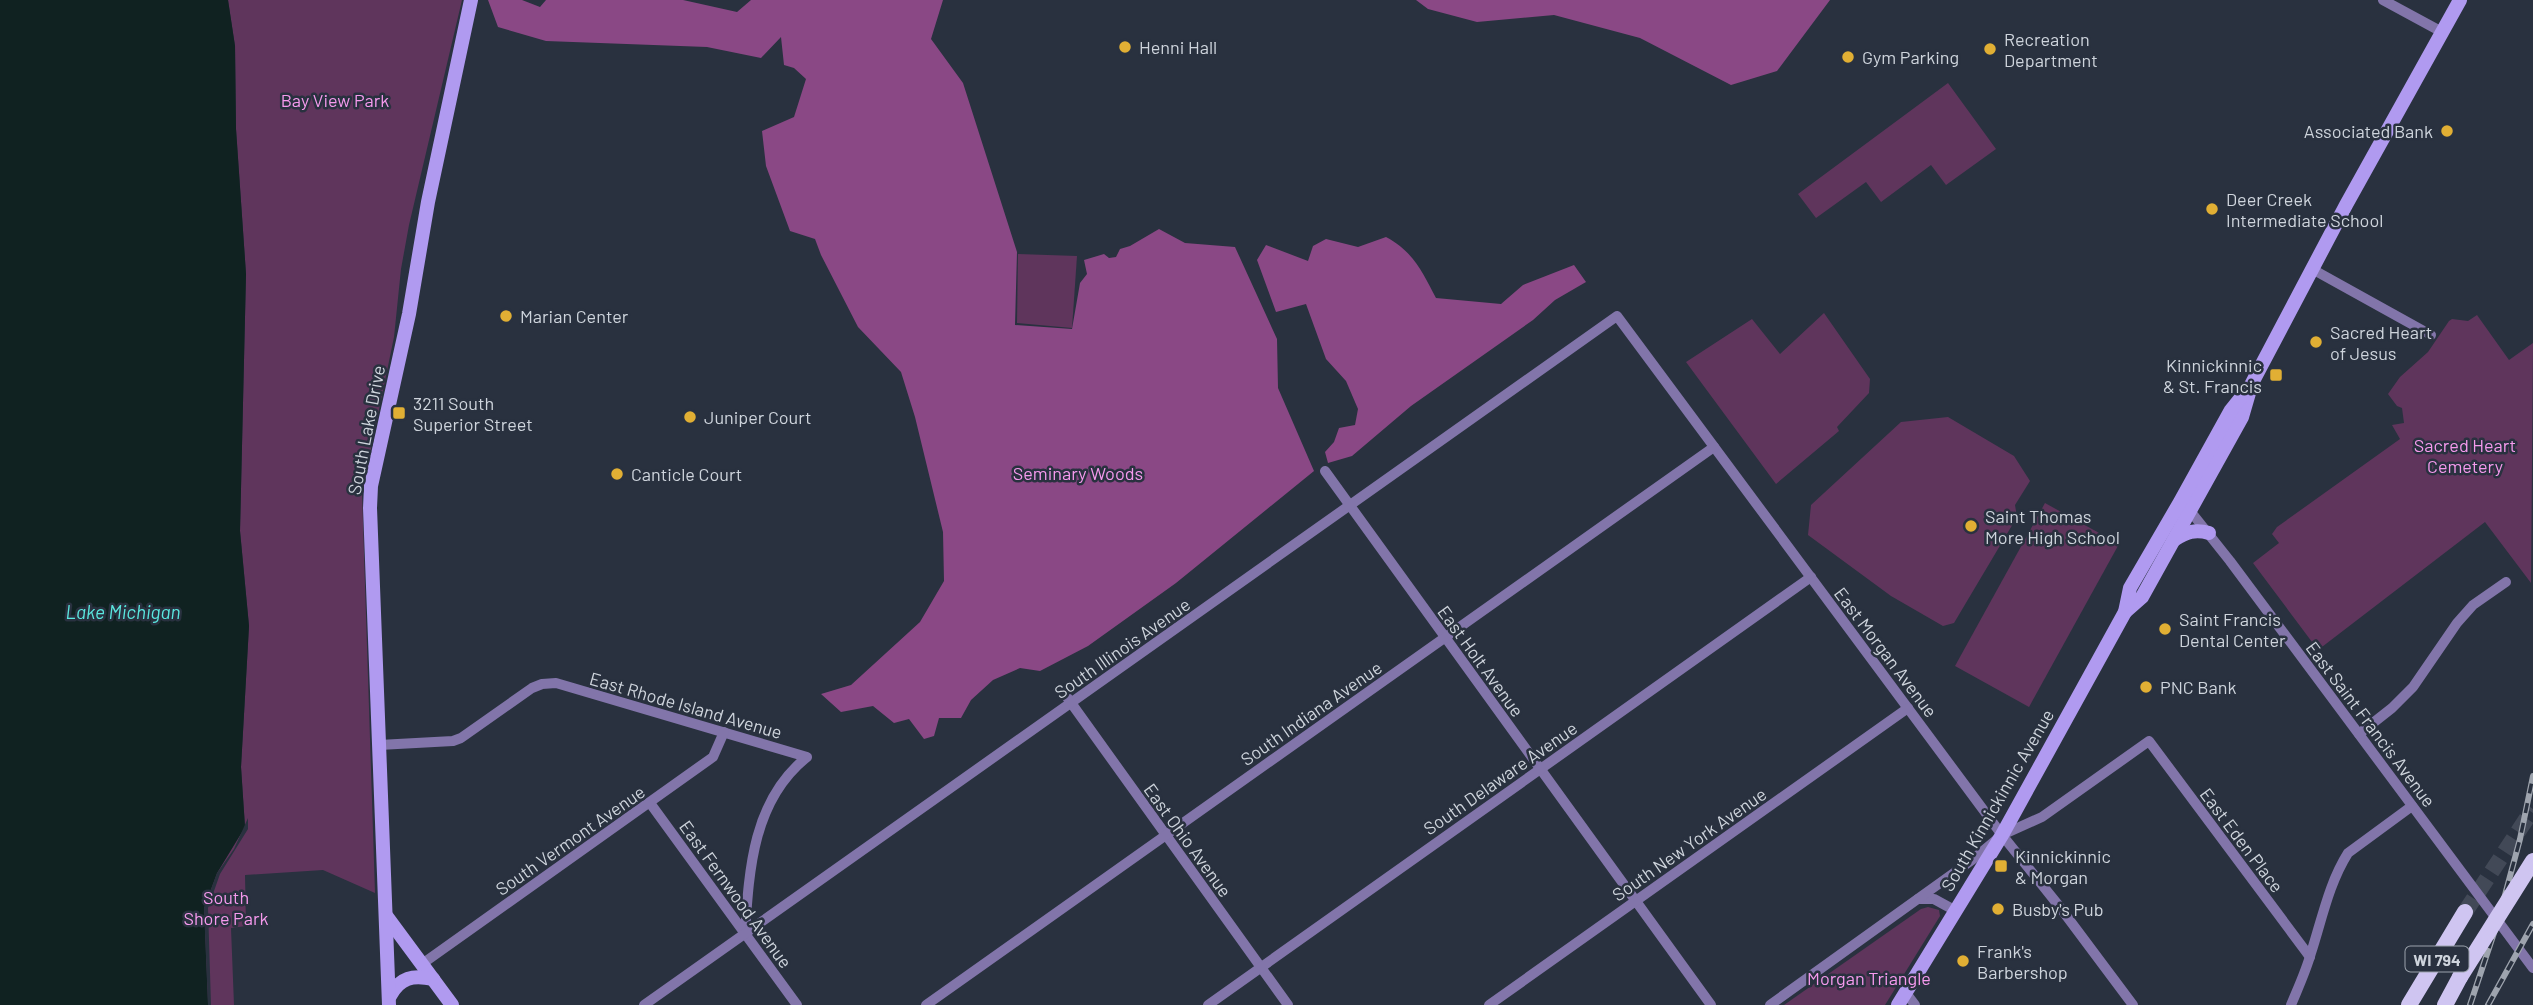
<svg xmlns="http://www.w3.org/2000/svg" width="2533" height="1005" viewBox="0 0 2533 1005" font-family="Barlow,sans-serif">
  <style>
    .green { fill: #5f355c }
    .forest { fill: #8a4885 }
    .water { fill: #102221 }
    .pier { fill: #29313f }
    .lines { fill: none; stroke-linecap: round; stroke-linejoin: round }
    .primary-tunnel { stroke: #424957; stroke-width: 16; stroke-dasharray: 16 8; stroke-linecap: butt }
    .street { stroke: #8275aa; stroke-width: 10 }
    .secondary { stroke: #b09af0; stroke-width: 14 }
    .primary { stroke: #cfc5f1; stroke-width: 16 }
    .rail-casing { stroke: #9ea4ae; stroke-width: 6 }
    .rail { stroke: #29313f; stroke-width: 3.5; stroke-dasharray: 10; stroke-linecap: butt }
    .primary-bridge { stroke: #cfc5f1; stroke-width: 16 }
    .poi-dot { fill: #e1af34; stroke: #29313f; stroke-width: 2.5 }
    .labels { text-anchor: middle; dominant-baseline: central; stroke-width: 5; stroke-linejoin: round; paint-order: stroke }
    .shield { fill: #29313f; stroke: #9ca3ad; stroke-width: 2 }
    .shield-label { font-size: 16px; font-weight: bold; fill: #ced4dc }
    .poi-label { font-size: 18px; fill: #ced4dc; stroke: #29313f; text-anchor: start }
    .park-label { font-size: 18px; fill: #f69aee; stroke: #29313f }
    .street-label { font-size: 18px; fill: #ced4dc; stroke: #29313f }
    .water-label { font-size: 19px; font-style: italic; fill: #5ae7df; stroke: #29313f }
  </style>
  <rect width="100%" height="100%" fill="#29313f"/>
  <!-- green -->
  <g class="green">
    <polygon points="228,0 462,0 409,225 401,269 394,337 362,492 375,893 323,870 245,875 246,926 231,928 234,1005 208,1005 204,908 217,873 245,827 241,767 249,626 240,531 246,274 236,129 235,46"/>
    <polygon points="1948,83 1996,149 1946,185 1931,165 1881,202 1866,182 1816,218 1798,194"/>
    <polygon points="1018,254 1077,256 1072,328 1017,323"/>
    <polygon points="1824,313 1870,379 1869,393 1837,427 1839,431 1776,484 1686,362 1752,319 1780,354"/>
    <polygon points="2477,315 2509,360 2533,343 2531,583 2485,522 2318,650 2253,563 2279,543 2272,534 2277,527 2400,439 2392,425 2404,423 2402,408 2397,406 2388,394 2400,377 2428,352 2449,321 2452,319 2468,321"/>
    <polygon points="1948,417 2014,456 2030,481 2015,505 2017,517 1954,623 1943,626 1891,596 1808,535 1811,505 1901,422"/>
    <polygon points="2045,503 2119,544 2029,707 1955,666"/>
    <polygon points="1928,907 1939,910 1940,916 1885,1005 1784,1005 1921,909"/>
  </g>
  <!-- forest -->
  <g class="forest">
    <polygon points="488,0 522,0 540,7 546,0 683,0 737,12 751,0 943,0 931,39 963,83 1017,252 1015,325 1072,329 1080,283 1087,274 1084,260 1104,254 1109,258 1116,257 1120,249 1130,246 1159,229 1185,243 1235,247 1277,339 1278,388 1314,471 1176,583 1088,646 1040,671 1020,668 993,680 971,700 961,718 939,718 934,736 924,739 909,719 894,723 873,706 841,712 821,694 851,685 920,622 944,581 943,532 915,417 901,372 858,327 821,255 815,239 790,231 766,166 762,131 794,117 806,79 794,68 784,65 781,37 761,58 707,47 546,41 498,27"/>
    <polygon points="1416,0 1830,0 1777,71 1731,85 1640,38 1554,15 1477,22 1428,9"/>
    <path d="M1386,237C1413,251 1423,273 1436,298L1501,304L1523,285L1574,265L1586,282L1555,300L1533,320L1411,406L1352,456L1328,463L1325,452L1334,442L1339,428L1355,425L1358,409L1346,381L1326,359L1306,304L1276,312L1257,260L1266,245L1308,261L1313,246L1326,239L1358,247Z"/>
  </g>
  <!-- water -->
  <polygon class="water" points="0,0 228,0 235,46 236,129 246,274 240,531 249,626 241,767 245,827 217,873 204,908 208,1005 0,1005"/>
  <!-- pier -->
  <polygon class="pier" points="248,818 248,829 220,874 208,908 211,1005 208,1005 204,908 217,873 234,849"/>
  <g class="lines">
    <!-- primary-tunnel -->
    <polyline class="primary-tunnel" points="2465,912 2533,809"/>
    <!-- street -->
    <g class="street">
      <polyline points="2383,0 2442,32"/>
      <polyline points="2312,269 2431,335"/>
      <polyline points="1325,471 1711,1005"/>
      <polyline points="2187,507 2230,561 2533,968"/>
      <polyline points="1064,693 1288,1005"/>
      <polyline points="2359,734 2392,708 2413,687 2457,623 2473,605 2506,582"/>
      <path d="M379,745L453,741L461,738L532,688L542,684L556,683L807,757C753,800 749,869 745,934"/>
      <polyline points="650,803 797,1005"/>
      <polyline points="1918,899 1934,899 1956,911"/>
      <polyline points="422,964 713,757 724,732"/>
      <polyline points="1906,993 1915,1005"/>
      <polyline points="644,1005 1617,316 2002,835 2059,906 2133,1005"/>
      <polyline points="926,1005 1714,447"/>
      <polyline points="1208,1005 1811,577"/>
      <polyline points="1489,1005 1908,708"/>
      <polyline points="1770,1005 1972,860 2002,835 2042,817 2149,741 2310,957"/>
      <path d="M2291,1005C2298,988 2306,971 2311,953C2322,919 2329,883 2348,853L2412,806"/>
    </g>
    <!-- secondary -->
    <g class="secondary">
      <path d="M2174,540C2186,532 2195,529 2209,533"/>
      <polyline points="2125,612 2142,597 2242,417 2249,393"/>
      <polyline points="387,917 452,1005"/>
      <path d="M390,996C400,977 413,975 433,979"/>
      <polyline points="389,1005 370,508 371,486 409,314 428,202 471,0"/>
      <polyline points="1898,1005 2002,835 2125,612 2130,588 2180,502 2231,410 2251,385 2346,205 2460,0"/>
    </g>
    <!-- primary -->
    <g class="primary">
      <polyline points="2409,1005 2465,912"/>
      <polyline points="2445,1005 2460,977"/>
    </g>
    <defs>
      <g id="rail">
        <polyline points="2470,1005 2498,921 2520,839 2533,776"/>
        <polyline points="2488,1005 2533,924"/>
      </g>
    </defs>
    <!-- rail casing -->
    <use href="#rail" class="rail-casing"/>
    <!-- rail -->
    <use href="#rail" class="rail"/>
    <!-- primary-bridge -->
    <polyline class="primary-bridge" points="2460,977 2533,861"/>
  </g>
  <!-- markers -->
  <g class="poi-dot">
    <circle cx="1125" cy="47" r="7"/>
    <circle cx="1990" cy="49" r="7"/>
    <circle cx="1848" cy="57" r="7"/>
    <circle cx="2447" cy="131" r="7"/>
    <circle cx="2212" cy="209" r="7"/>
    <circle cx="506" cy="316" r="7"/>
    <circle cx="2316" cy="342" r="7"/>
    <rect x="2269" y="368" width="14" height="14" rx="3.5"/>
    <rect x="392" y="406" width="14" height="14" rx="3.5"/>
    <circle cx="690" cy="417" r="7"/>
    <circle cx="617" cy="474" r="7"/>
    <circle cx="1971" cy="526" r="7"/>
    <circle cx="2165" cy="629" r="7"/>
    <circle cx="2146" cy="687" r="7"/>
    <rect x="1994" y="859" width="14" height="14" rx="3.5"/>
    <circle cx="1998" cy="909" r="7"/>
    <circle cx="1963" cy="961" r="7"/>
  </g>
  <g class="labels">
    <!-- shield labels -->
    <rect class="shield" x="2405.5" y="946.5" width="63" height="25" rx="5"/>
    <g class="shield-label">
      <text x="2437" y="959">WI 794</text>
    </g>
    <!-- poi labels -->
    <g class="poi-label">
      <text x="2004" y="39">Recreation<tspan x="2004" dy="21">Department</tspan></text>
      <text x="1139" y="47">Henni Hall</text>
      <text x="1862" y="57">Gym Parking</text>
      <text x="2433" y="131" text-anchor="end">Associated Bank</text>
      <text x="2226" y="199">Deer Creek<tspan x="2226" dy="21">Intermediate School</tspan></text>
      <text x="520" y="316">Marian Center</text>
      <text x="2330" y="332">Sacred Heart<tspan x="2330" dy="21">of Jesus</tspan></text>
      <text x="2262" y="365" text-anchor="end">Kinnickinnic<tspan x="2262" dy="21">&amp; St. Francis</tspan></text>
      <text x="413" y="403">3211 South<tspan x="413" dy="21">Superior Street</tspan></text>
      <text x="704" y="417">Juniper Court</text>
      <text x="631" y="474">Canticle Court</text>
      <text x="1985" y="516">Saint Thomas<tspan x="1985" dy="21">More High School</tspan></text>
      <text x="2179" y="619">Saint Francis<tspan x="2179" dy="21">Dental Center</tspan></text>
      <text x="2160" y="687">PNC Bank</text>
      <text x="2015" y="856">Kinnickinnic<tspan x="2015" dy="21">&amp; Morgan</tspan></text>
      <text x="2012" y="909">Busby's Pub</text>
      <text x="1977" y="951">Frank's<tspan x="1977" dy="21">Barbershop</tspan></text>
    </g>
    <!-- park labels -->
    <g class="park-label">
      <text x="335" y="100">Bay View Park</text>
      <text x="2465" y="445">Sacred Heart<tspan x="2465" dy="21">Cemetery</tspan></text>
      <text x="1078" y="473">Seminary Woods</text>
      <text x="226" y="897">South<tspan x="226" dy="21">Shore Park</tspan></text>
      <text x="1869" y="978">Morgan Triangle</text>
    </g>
    <!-- street labels -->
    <g class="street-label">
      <text transform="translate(366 430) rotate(-79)">South Lake Drive</text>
      <text transform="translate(1122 648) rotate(-35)">South Illinois Avenue</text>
      <text transform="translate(1886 652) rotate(53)">East Morgan Avenue</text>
      <text transform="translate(1481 661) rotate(54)">East Holt Avenue</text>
      <text transform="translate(686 705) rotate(16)">East Rhode Island Avenue</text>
      <text transform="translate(1311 713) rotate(-35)">South Indiana Avenue</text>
      <text transform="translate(2371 724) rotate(53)">East Saint Francis Avenue</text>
      <text transform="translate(1500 778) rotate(-35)">South Delaware Avenue</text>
      <text transform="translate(1997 800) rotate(-60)">South Kinnickinnic Avenue</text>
      <text transform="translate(570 840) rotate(-35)">South Vermont Avenue</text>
      <text transform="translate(1188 840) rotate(54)">East Ohio Avenue</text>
      <text transform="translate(2242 840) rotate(53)">East Eden Place</text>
      <text transform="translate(1689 844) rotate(-35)">South New York Avenue</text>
      <text transform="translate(736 894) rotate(54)">East Fernwood Avenue</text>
    </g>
    <!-- water labels -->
    <g class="water-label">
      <text x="123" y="611">Lake Michigan</text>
    </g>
  </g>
</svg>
